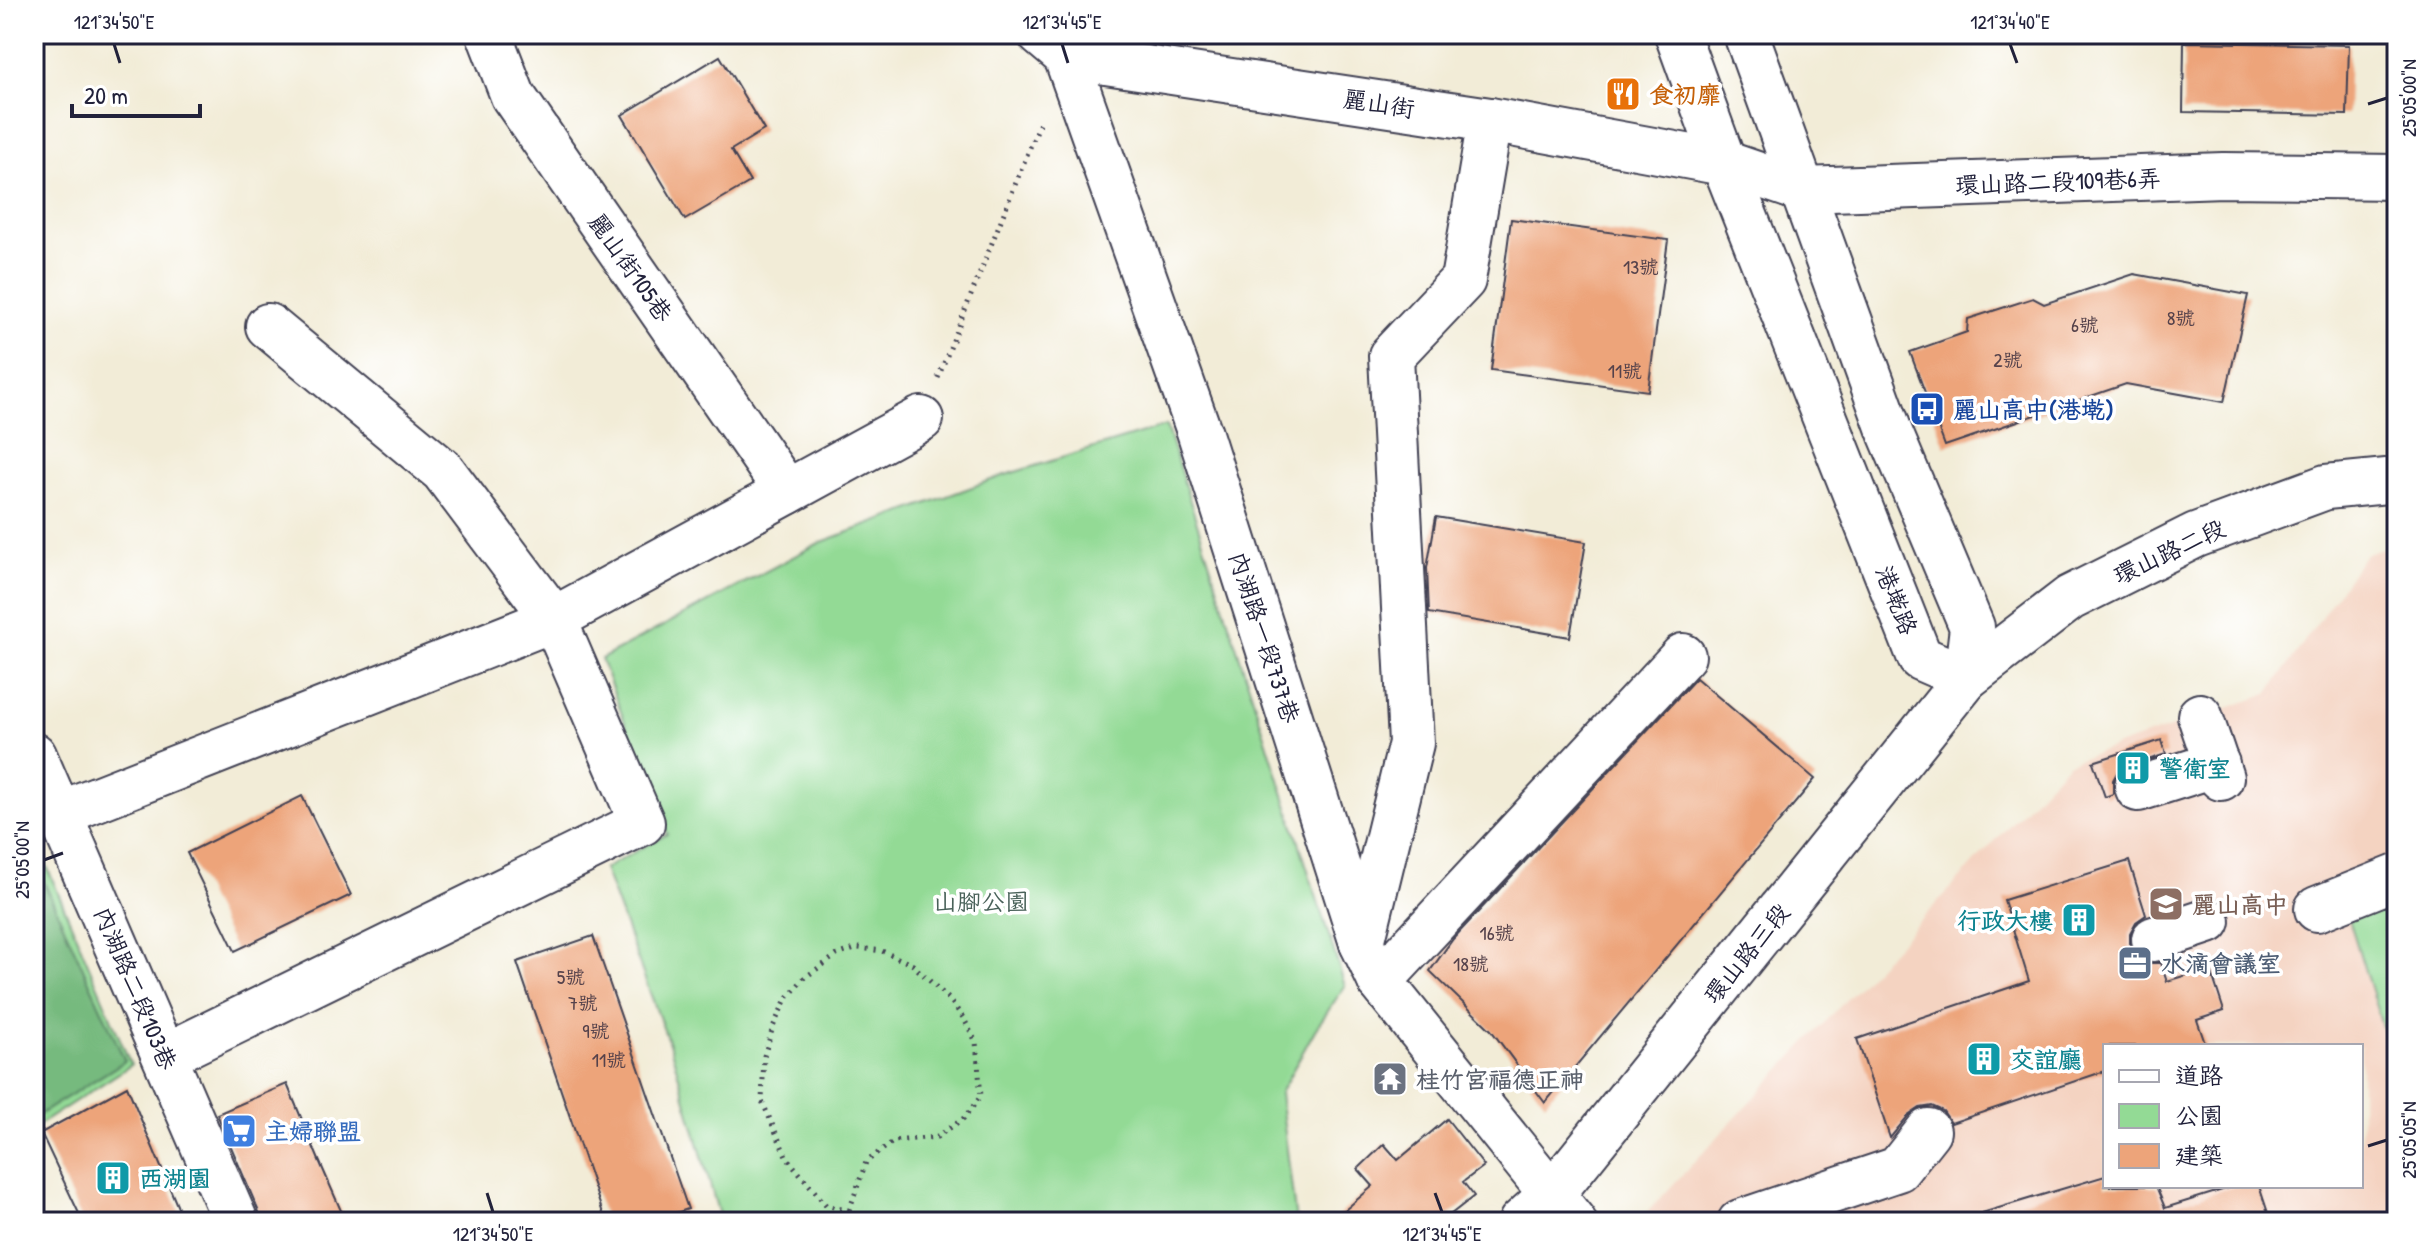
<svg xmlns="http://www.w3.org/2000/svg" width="2431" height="1256" viewBox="0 0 2431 1256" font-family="'Patrick Hand','LXGW WenKai TC',sans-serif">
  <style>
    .built { fill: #f4d3c1; fill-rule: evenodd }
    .green { fill: #93da95; stroke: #5a7e68; stroke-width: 2 }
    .forest { fill: #76ba7e; stroke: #4c6e5c; stroke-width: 2 }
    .building { fill: #eda47a }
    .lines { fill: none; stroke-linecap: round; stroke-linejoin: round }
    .minor-casing { stroke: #414052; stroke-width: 48 }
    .path { stroke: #414052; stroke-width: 5; stroke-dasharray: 2 6; stroke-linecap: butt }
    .minor { stroke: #fff; stroke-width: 44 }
    .ticks { fill: none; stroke: #22223b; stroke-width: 3 }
    .labels { text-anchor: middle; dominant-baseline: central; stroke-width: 7; stroke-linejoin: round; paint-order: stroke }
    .number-label { font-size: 20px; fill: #55424b }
    .food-label { font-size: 24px; font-weight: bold; fill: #c56008; stroke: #fff; text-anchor: start }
    .street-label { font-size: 24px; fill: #22223b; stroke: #fff }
    .transit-label { font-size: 24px; font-weight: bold; fill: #164399; stroke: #fff; text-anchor: start }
    .culture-label { font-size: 24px; font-weight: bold; fill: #0d838f; stroke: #fff; text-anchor: start }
    .park-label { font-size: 24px; fill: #4a625a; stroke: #fff }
    .education-label { font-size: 24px; font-weight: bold; fill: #785e54; stroke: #fff; text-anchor: start }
    .service-label { font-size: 24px; font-weight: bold; fill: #4e5e75; stroke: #fff; text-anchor: start }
    .worship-label { font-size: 24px; font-weight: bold; fill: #5b616d; stroke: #fff; text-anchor: start }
    .shop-label { font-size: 24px; font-weight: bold; fill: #366cbe; stroke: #fff; text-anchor: start }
    .neatline { fill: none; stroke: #22223b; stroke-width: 3 }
    .ticks-label { font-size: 20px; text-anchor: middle; fill: #22223b }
  </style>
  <rect width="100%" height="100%" fill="#fff"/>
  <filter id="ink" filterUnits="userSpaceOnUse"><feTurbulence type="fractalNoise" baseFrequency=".0125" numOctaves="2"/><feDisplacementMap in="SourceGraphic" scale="16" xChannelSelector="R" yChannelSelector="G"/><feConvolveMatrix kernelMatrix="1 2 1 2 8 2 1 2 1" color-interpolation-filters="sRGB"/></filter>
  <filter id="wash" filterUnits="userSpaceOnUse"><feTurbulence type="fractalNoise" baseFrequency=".006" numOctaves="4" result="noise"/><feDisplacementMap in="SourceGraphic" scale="32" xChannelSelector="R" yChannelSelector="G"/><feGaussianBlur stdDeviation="1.8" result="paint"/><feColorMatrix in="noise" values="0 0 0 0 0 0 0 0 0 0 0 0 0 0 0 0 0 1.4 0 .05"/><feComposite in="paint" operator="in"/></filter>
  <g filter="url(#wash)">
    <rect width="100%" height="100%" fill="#f2ecd7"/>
    <!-- built -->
    <path class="built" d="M2397,545V1222H1638L2068,763L2268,694L2365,554ZM2105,1046H2361V1186H2105Z"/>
    <!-- green -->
    <g class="green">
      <polygon points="1166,426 1345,986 1315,1030 1280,1093 1296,1222 721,1222 671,1049 604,869 667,834 601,659 819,543 1002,476"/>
      <polygon points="34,836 131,1065 34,1128"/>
      <polygon points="2397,904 2397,1075 2349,919"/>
    </g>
    <!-- forest -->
    <polygon class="forest" points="34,860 125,1061 34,1118"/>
    <g id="blocks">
      <!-- building -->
      <g class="building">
        <polygon points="2184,42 2349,45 2347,115 2183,112"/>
        <polygon points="720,56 764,130 731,150 750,182 685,220 622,115"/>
        <polygon points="1511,219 1668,240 1648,391 1491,370"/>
        <polygon points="2134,274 2248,295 2224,402 2126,384 1945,446 1910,352 1967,332 1968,319 2033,298 2044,304"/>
        <polygon points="1436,517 1586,542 1570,637 1429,613 1427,568"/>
        <polygon points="1696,678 1815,779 1545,1103 1491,1030 1430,971 1453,939"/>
        <polygon points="2162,740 2166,754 2142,762 2130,762 2119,769 2113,780 2113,794 2105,797 2093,762"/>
        <polygon points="302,796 351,895 235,951 187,853"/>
        <polygon points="2129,861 2146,915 2136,922 2130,933 2130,946 2137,957 2148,963 2161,963 2167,981 2210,968 2224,1011 2197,1020 2206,1046 2105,1046 2105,1071 1951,1123 1943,1111 1932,1106 1920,1108 1908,1116 1890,1138 1857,1039 2029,981 2004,900"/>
        <polygon points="593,936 688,1209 649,1222 606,1222 517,962"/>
        <polygon points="287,1084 318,1158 346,1222 261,1222 259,1212 217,1114"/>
        <polygon points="127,1086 184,1222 83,1222 41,1133"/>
        <polygon points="1447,1119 1484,1166 1463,1182 1474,1196 1441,1222 1331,1222 1373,1186 1358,1169 1384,1144 1398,1160"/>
        <polygon points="2105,1176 2105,1186 2156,1186 2165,1208 2235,1186 2259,1186 2271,1222 1983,1222 1982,1213"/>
      </g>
    </g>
  </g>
  <g filter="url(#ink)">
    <use href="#blocks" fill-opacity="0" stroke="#414052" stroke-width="2"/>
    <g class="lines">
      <defs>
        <g id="minor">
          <polyline points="489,34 513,96 787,492"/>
          <polyline points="1040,34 1066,56 1490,120 1724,163 1803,190 2223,175 2397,177"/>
          <polyline points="1058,34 1199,431 1362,943 1380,981 1574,1222"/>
          <polyline points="1677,34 1724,163 1920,658 1966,678"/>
          <polyline points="1746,34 1891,435 1972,627 1966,678"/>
          <polyline points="268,326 443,471 554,619 921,419"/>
          <polyline points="2200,716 2221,778"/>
          <polyline points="34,755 236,1222"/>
          <polyline points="2137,786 2138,789 2217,764"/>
          <polyline points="61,813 554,619 642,823 165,1056"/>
          <polyline points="2317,909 2397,877"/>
          <polyline points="2154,939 2208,921"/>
          <polyline points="1362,943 1411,743 1391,356 1463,280 1490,120"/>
          <polyline points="1380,981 1683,656"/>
          <polyline points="1521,1222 1553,1193 1966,678 2070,598 2196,535 2326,487 2397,480"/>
          <polyline points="1740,1222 1898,1169 1928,1131"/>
        </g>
      </defs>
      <!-- minor casing -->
      <use href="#minor" class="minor-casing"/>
      <!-- path -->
      <g class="path">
        <polyline points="938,378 1041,120"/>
        <polyline points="849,1211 826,1205 787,1158 762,1101 764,1056 773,1027 785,1001 804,978 837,955 858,948 882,951 913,965 950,1000 964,1019 976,1042 981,1096 964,1118 937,1137 894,1141 866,1162 849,1211 850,1222"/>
      </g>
      <!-- minor -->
      <use href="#minor" class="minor"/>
    </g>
  </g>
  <!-- ticks -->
  <path class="ticks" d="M114,44L120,63M1062,44L1068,63M2010,44L2017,63M2368,104L2387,98M44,860L63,853M2368,1146L2387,1140M487,1193L493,1212M1435,1193L1442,1212"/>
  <!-- icons -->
  <defs>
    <symbol id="restaurant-square" viewBox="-11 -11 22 22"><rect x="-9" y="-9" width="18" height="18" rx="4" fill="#e8710a" stroke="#fff"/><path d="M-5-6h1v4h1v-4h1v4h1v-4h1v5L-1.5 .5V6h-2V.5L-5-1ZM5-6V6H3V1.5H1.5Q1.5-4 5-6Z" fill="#fff"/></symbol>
    <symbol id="bus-square" viewBox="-11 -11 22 22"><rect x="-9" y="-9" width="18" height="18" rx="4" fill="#1a4fb4" stroke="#fff"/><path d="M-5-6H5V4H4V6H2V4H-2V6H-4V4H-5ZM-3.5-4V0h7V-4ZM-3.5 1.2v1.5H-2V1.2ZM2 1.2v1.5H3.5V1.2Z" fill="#fff"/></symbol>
    <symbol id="building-square" viewBox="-11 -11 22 22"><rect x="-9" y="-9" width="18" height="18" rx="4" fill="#0f9aa8" stroke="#fff"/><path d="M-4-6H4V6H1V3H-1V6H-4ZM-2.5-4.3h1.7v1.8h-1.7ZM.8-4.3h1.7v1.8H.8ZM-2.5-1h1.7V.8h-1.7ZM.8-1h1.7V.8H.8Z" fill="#fff"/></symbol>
    <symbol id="school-square" viewBox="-11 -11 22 22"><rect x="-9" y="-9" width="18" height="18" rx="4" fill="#8d6e63" stroke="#fff"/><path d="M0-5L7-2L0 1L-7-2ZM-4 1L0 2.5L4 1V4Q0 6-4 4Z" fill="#fff"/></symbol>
    <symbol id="office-square" viewBox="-11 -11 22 22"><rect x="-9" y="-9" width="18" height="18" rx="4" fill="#5c6f8a" stroke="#fff"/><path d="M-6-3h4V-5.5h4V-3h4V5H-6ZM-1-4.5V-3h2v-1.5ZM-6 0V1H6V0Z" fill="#fff"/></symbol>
    <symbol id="temple-square" viewBox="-11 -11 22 22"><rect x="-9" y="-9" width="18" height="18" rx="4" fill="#6b7280" stroke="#fff"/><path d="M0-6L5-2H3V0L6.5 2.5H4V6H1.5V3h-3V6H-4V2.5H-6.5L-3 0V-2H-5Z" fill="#fff"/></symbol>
    <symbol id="supermarket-square" viewBox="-11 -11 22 22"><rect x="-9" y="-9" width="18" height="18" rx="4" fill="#3f7fe0" stroke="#fff"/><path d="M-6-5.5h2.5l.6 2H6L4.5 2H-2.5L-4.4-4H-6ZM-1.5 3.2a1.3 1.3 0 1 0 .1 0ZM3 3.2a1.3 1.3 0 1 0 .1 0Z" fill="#fff"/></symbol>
  </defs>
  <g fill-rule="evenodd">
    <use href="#restaurant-square" x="1603" y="74" width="40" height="40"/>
    <use href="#bus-square" x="1907" y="389" width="40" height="40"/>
    <use href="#building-square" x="2113" y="748" width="40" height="40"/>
    <use href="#school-square" x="2146" y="884" width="40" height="40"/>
    <use href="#building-square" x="2059" y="900" width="40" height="40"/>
    <use href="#office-square" x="2115" y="943" width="40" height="40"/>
    <use href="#building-square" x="1964" y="1039" width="40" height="40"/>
    <use href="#temple-square" x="1370" y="1059" width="40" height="40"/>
    <use href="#supermarket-square" x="219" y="1111" width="40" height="40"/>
    <use href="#building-square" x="93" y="1158" width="40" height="40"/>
  </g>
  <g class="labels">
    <!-- number labels -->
    <g class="number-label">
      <text x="1641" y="266">13號</text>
      <text x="2181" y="317">8號</text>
      <text x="2085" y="324">6號</text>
      <text x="2008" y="359">2號</text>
      <text x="1625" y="370">11號</text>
      <text x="1497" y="932">16號</text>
      <text x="1471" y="963">18號</text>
      <text x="571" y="976">5號</text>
      <text x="583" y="1002">7號</text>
      <text x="596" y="1030">9號</text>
      <text x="609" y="1059">11號</text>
    </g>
    <!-- food labels -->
    <g class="food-label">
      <text x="1649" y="94">食初靡</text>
    </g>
    <!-- street labels -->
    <g class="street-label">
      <text transform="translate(1379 103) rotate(9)">麗山街</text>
      <text transform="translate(2058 181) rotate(-2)">環山路二段109巷6弄</text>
      <text transform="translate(631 267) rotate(55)">麗山街105巷</text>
      <text transform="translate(2169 551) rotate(-25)">環山路二段</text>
      <text transform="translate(1897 600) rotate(68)">港墘路</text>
      <text transform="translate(1265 637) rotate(72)">內湖路一段737巷</text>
      <text transform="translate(1746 953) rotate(-51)">環山路三段</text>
      <text transform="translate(136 988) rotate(67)">內湖路二段103巷</text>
    </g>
    <!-- transit labels -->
    <g class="transit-label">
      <text x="1953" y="409">麗山高中(港墘)</text>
    </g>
    <!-- culture labels -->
    <g class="culture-label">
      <text x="2159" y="768">警衛室</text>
      <text x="2053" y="920" text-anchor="end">行政大樓</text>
      <text x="2010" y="1059">交誼廳</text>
      <text x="139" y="1178">西湖園</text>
    </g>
    <!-- park labels -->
    <g class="park-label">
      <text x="981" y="901">山腳公園</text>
    </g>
    <!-- education labels -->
    <g class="education-label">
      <text x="2192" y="904">麗山高中</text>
    </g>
    <!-- service labels -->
    <g class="service-label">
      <text x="2161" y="963">水滴會議室</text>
    </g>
    <!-- worship labels -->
    <g class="worship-label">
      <text x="1416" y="1079">桂竹宮福德正神</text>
    </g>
    <!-- shop labels -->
    <g class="shop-label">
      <text x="265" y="1131">主婦聯盟</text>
    </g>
  </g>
  <!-- margin -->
  <rect width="2431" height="1256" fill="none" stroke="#fff" stroke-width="88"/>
  <!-- legend -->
  <rect x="2103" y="1044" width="260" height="144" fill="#ffffff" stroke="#a7a7b1" stroke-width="2"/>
  <rect x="2119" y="1070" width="40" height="12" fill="#ffffff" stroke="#a7a7b1" stroke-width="2"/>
  <text x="2175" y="1084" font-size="24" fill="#22223b">道路</text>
  <rect x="2119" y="1104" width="40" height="24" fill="#93da95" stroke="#a7a7b1" stroke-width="2"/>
  <text x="2175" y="1124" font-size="24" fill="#22223b">公園</text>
  <rect x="2119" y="1144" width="40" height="24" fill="#eda47a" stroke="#a7a7b1" stroke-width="2"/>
  <text x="2175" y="1164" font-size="24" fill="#22223b">建築</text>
  <!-- scale -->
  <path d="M72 104v12h128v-12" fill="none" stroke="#22223b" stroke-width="4"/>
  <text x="84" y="104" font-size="24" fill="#22223b" stroke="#ffffff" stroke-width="6" paint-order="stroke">20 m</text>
  <rect x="44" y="44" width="2343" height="1168" class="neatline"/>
  <g class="ticks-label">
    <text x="114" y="29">121°34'50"E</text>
    <text x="1062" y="29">121°34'45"E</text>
    <text x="2010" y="29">121°34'40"E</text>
    <text transform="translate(2409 98) rotate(-90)" y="7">25°05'00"N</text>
    <text transform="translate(22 860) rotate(-90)" y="7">25°05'00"N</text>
    <text transform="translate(2409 1140) rotate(-90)" y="7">25°05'05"N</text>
    <text x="493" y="1241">121°34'50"E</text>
    <text x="1442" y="1241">121°34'45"E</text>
  </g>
</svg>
